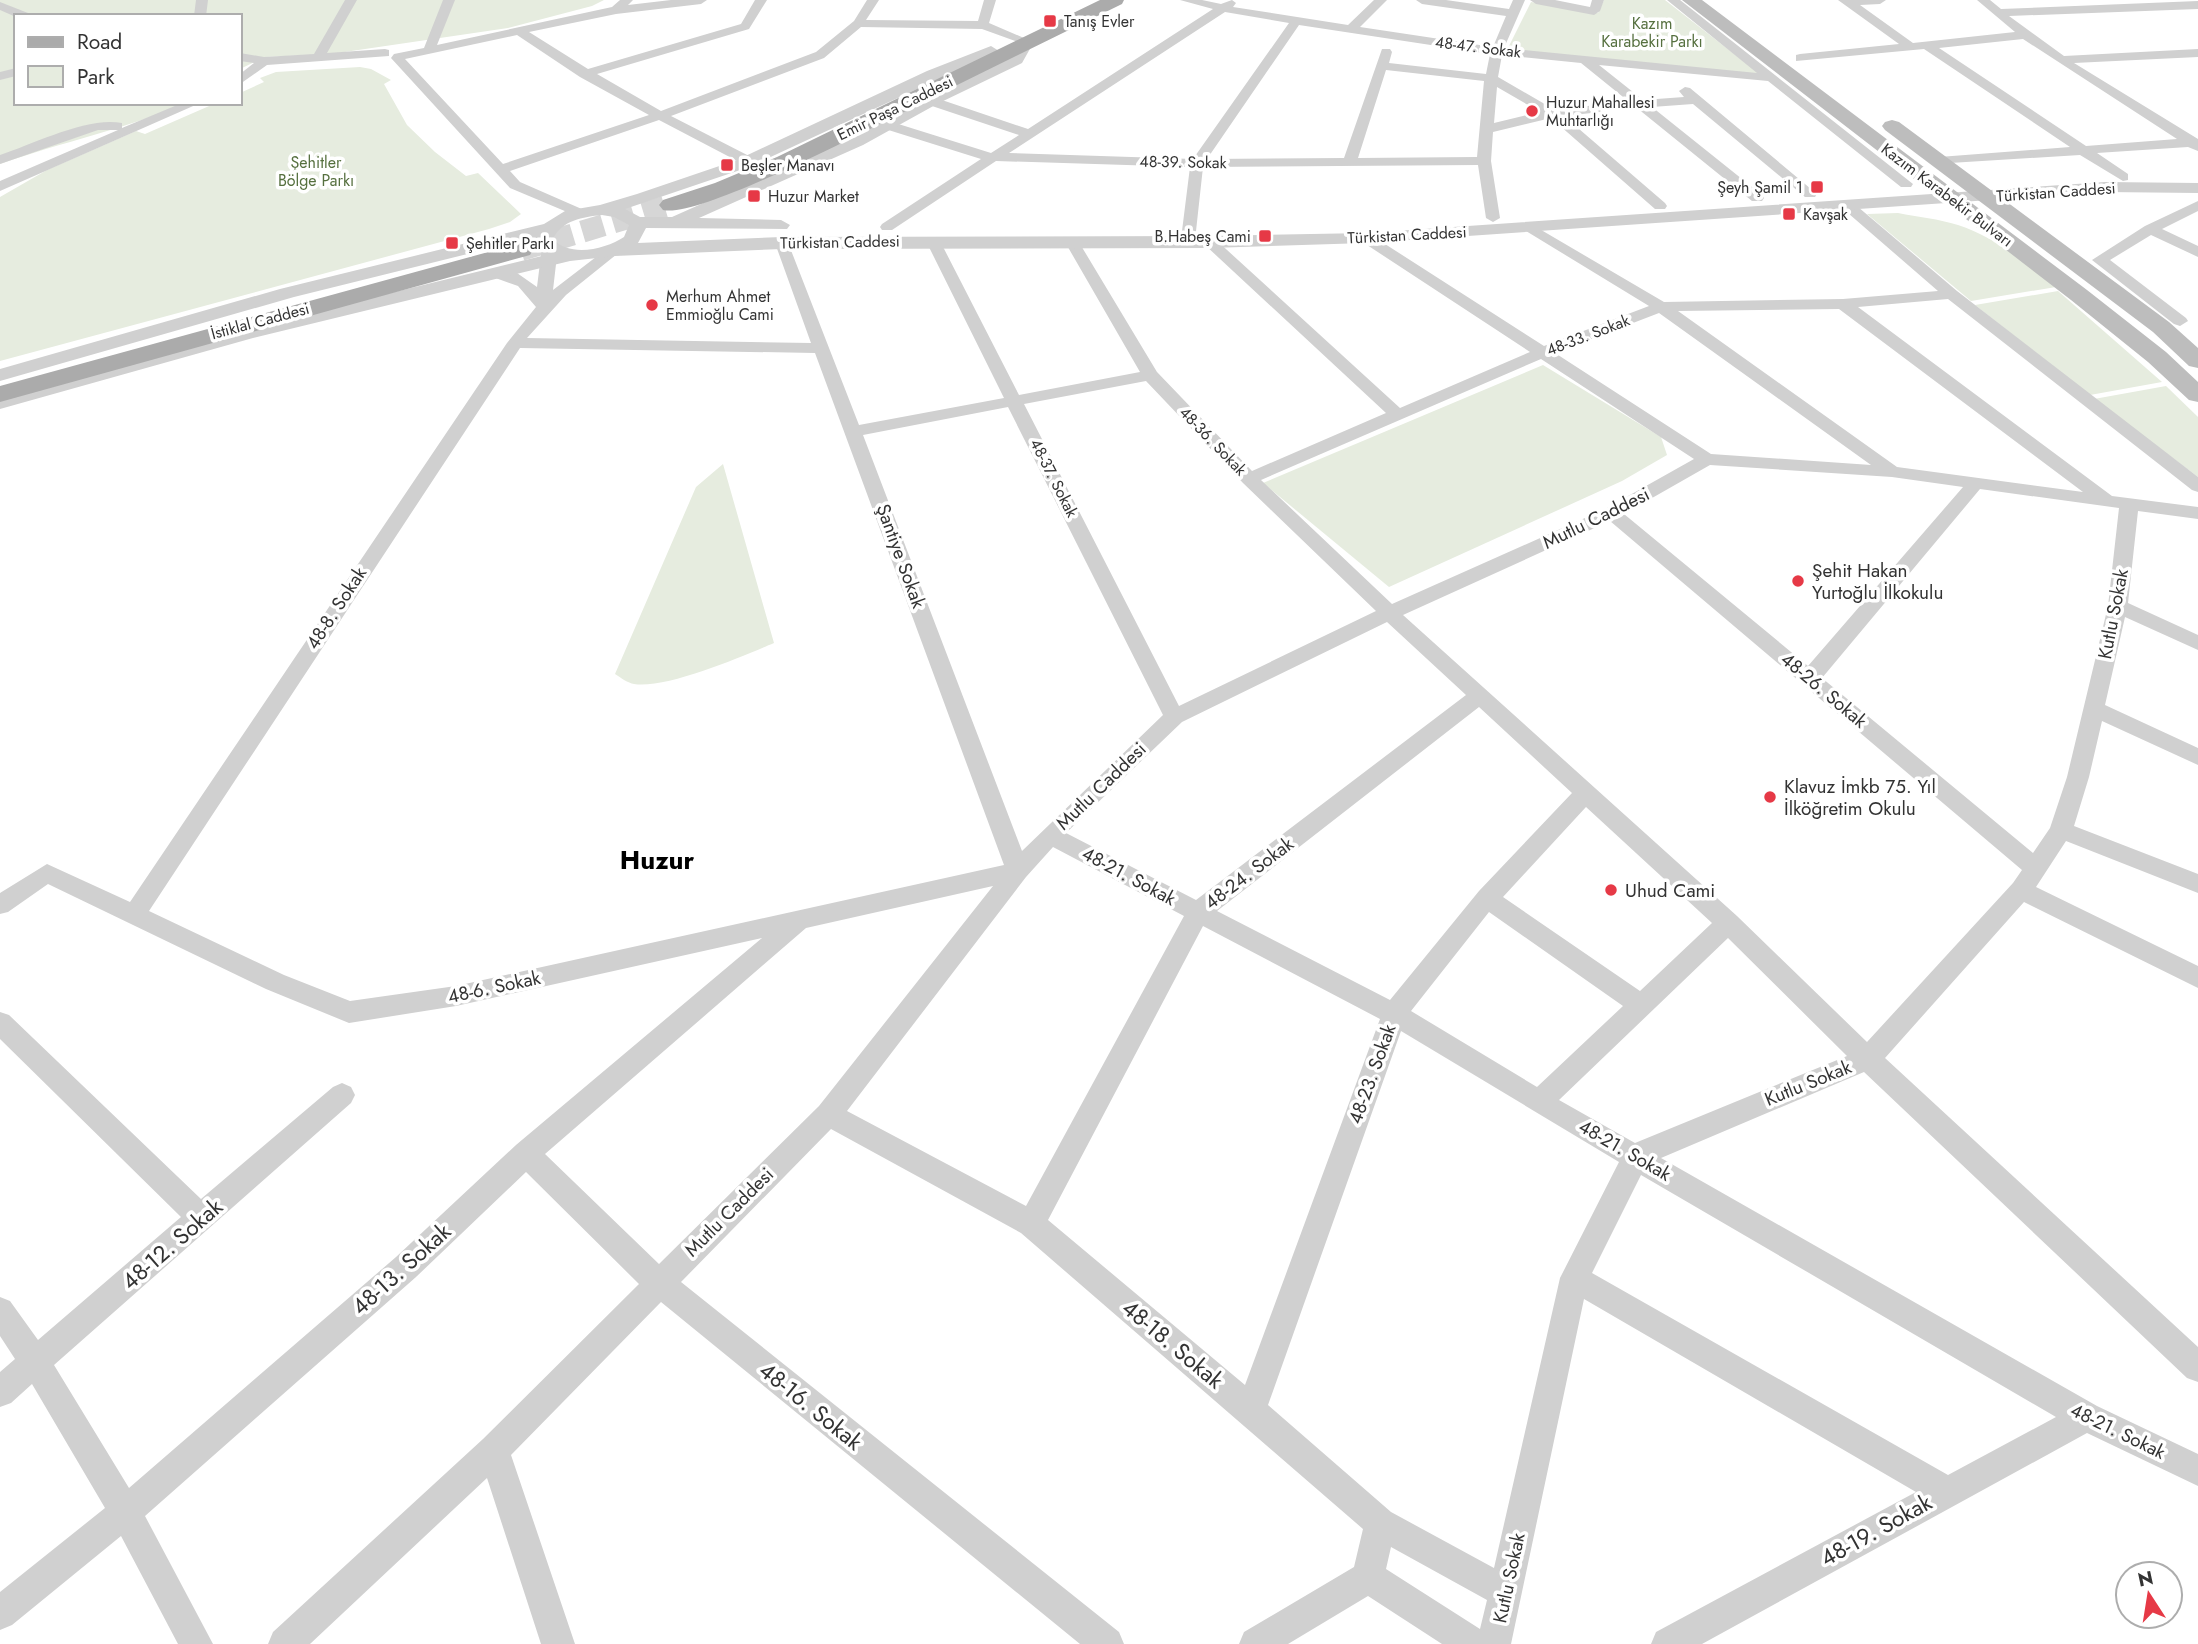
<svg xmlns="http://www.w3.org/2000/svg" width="2198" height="1644" viewBox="0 0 2198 1644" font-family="Jost,sans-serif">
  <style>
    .green { fill: #e6ecdf }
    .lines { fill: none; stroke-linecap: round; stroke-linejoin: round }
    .primary-tunnel { stroke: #d6d6d6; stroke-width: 22; stroke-dasharray: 22 10; stroke-linecap: butt }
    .minor { fill: #d0d0d0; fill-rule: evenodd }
    .tertiary { fill: #d0d0d0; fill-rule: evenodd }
    .secondary { fill: #bdbdbd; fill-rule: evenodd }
    .primary { fill: #ababab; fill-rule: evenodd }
    .poi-dot { fill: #e63946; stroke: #fff; stroke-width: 2.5 }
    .labels { text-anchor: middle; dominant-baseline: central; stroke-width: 7; stroke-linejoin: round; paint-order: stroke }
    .far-poi-label { font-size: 16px; fill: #333; stroke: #fff; text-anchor: start }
    .far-park-label { font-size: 16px; fill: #56703f; stroke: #fff }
    .far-street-label { font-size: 16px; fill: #333; stroke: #fff }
    .street-label { font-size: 19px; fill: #333; stroke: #fff }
    .poi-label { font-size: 19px; fill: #333; stroke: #fff; text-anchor: start }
    .near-street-label { font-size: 23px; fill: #333; stroke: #fff }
    .district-label { font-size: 26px; font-weight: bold; fill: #000; stroke: #fff }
  </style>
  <rect width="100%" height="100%" fill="#fff"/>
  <!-- green -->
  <g class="green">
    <path d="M0,0H604L592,6L508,28L331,54L265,57L240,69V16H16V103H186C126,129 62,142 0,164Z"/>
    <polygon points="1604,0 1665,0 1761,75 1523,51 1509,46 1531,2 1598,13"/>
    <polygon points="360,67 371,69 391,80 384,84 407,125 435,152 466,176 478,173 521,214 510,222 489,229 0,361 0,197 47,170 136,131 145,134 216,103 240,103 240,93 264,82 260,78 276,72"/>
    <path d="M1898,213C1918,217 1939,219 1958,225C1996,237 2026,264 2056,287L1971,301L1867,214Z"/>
    <polygon points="2058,291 2162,382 2090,395 1975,305"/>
    <polygon points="1543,365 1661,437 1667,455 1622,481 1389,587 1263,483"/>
    <polygon points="2166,386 2198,417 2198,477 2094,399"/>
    <path d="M723,464L774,643C743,656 667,689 634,684C628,683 621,678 615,674L696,487Z"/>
  </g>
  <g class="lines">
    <!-- primary-tunnel -->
    <polyline class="primary-tunnel" points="521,250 671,205"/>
    <!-- minor -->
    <g class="minor">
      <polygon points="196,0 208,0 206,16 194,16"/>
      <polygon points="345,0 357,0 327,53 385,49 389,50 389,56 267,65 240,84 240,74 254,63 240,61 240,53 264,57 314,54"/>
      <path d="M443,0H455L437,45L612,7L620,0H633L628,5L671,0H707L701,4L616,14L529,32L588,69L741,24L755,0H767L749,29L597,74L661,111L816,52L854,21L867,0H879L866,20L978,21L984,0H996L989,23L1024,38L1018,42L982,29L861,27L824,58L671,116L753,158V164H743L659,120L510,171L520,182L584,210L586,213L579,217L510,188L391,58L394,54L424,48ZM517,35L580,77L649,115L503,164L405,59Z"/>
      <path d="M1180,0H1202L1221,4L1232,0L1236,3L1233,7L1246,9L1348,25L1374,0H1387L1360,27L1493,47L1506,16L1422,4L1416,0H1446L1509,9L1513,0H1525L1504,48L1757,73L1667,0H1680L1913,184L1911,187H1901L1768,81L1599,65L1643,100L1684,97L1679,91L1685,87L1690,88L1817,194L1815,197H1805L1693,104L1652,107L1762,195L1764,198L1762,201H1752L1637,108L1564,116L1665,203L1667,206L1665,209H1655L1551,118L1493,132L1491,161L1500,218L1493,222L1486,218L1478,165L1203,167L1196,231L1189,235L1182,231L1190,167L996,161L892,230H882L880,227L882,224L981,159L882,128V122H892L991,153L1019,135L926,104V98H936L1028,129L1213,9ZM1225,12L1289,23L1193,159L1009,153ZM1299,25L1490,54L1486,74L1389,63L1392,52L1390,49H1382L1344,158L1207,159ZM1502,55L1581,63L1628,101L1555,110L1498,77ZM1386,70L1484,81L1477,157L1358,158ZM1497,87L1540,112L1494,123Z"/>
      <polygon points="1530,0 1555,0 1590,7 1592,0 1604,0 1600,11 1594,15 1536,4"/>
      <path d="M1838,0H1886L1880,4L1860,5L1913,43L2015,32L1977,0H1990L2001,9L2198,1V9L2009,16L2064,56L2198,49V57L2074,63L2198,139V151L2188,147L2097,153L2128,174V180L2123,181L2080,155L1934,164V158L1939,157L2070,147L1924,49L1796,61V55L1800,54L1899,44ZM2023,39L2177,139L2086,146L1939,48Z"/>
      <polygon points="0,2 28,13 30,16 16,17 0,10"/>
      <polygon points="16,68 16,76 0,80 0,72"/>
      <path d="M182,103H200L0,191V181L118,130H98L0,164V155C33,144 88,116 122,123V128Z"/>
      <path d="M1846,200L1851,201L1957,291L2198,477V492L2192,490L1948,299L1858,307L2112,496L2198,507V519L2138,511L2128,603L2198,635V650L2125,617L2105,705L2198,748V765L2102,721L2089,777L2074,826L2198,874V893L2066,841L2036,887L2198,966V988L2024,902L1885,1058L2198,1347V1382L2187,1378L1864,1072L1661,1158L2097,1406L2198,1454V1486L2087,1433L1702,1644H1651L1656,1632L1916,1492L1584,1299L1511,1644H1442L1368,1596L1288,1644H1239L1244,1632L1354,1567L1363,1529L1021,1233L831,1129L681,1282L1119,1632L1124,1644H1080L661,1302L511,1455L575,1644H541L487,1478L310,1644H268L273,1632L483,1439L639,1284L526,1172L416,1277L145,1516L213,1644H178L121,1536L12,1625L0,1630V1592L105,1508L32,1384L11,1403L0,1407V1372L15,1359L0,1336V1297L10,1301L38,1340L181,1217L0,1039V1012L9,1015L201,1199L333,1087L342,1083L351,1087L355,1095L351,1103L54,1365L129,1488L396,1257L516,1145L762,938L456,1006L349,1023L266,989L48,884L8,912L0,914V893L47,864L130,902L507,343L536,307L518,286L490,276L487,273L490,270L517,273L537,287L542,247L545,244H555L558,247L553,290L609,247L614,245L622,250L566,295L527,338L811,343L775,243L777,240H787L859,425L1004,398L926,241L933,237L940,241L1019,395L1140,372L1065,242L1072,238L1077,239L1157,372L1252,471L1386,413L1205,245L1203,242L1205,239H1215L1400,408L1530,352L1361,241L1359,238L1361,235H1371L1544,346L1649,306L1526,231L1524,228L1531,224L1664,302L1843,299L1938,291L1841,207L1839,204ZM1839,309L2083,492L1897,467L1678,311ZM1659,313L1871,465L1711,454L1555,353ZM520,348L815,353L1004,865L456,986L350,1001L284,975L149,911ZM1541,359L1694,459L1605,509L1392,604L1261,480ZM1146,381L1243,483L1376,611L1179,706L1024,404ZM1008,407L1163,715L1022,851L863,435ZM1710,465L1892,477L1963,487L1808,666L1624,514ZM1980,489L2119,508L2108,606L2067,777L2050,828L2033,853L1822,678ZM1610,521L2022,870L2013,883L1867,1042L1737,916L1403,615ZM1387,622L1466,695L1196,900L1066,833L1182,722ZM1479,707L1572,793L1479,891L1390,1000L1217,911ZM1586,807L1712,923L1640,991L1503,897ZM1053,847L1184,916L1026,1206L847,1111L1026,877ZM993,886L819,1106L659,1264L545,1154L806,928ZM1489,912L1623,1006L1537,1087L1411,1011ZM1203,926L1380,1019L1245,1385L1048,1220ZM1728,938L1847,1056L1635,1143L1559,1100ZM1401,1031L1619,1162L1560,1278L1494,1568L1391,1512L1268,1405ZM1641,1175L2056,1417L1948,1475L1592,1273ZM1391,1547L1487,1600L1480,1629L1386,1569Z"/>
      <polygon points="2198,201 2198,211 2162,229 2198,246 2198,257 2151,235 2110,260 2186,318 2188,321 2180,326 2174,324 2092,260 2145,226"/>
    </g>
    <!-- tertiary -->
    <path class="tertiary" d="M1023,42L1031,47L1022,63L937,104L863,145L699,218L781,220L790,225L787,229L646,228L638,243L782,237L1210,236L1366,233L2105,182L2198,183V193L2105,192L1366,243L1210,248L782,249L615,256L570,261L253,338L0,409V396L240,330L550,254L538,244L536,237L294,297L0,381V369L280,289L544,224L565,211L600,205L637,194L737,160L927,71L991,46L999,51L749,167L625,209L640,217H672L851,137L925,98L1011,57L1018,44ZM602,215L614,217L629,225L624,237C606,249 570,258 553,239C562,220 583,217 602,215Z"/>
    <!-- secondary -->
    <g class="secondary">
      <polygon points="1682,0 1702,0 2087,290 2166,352 2198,382 2198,402 2189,400 2148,362 2071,300"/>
      <polygon points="1892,120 1899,122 2169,322 2198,348 2198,368 2189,366 2153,332 1885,130 1882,126 1885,122"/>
    </g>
    <!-- primary -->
    <g class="primary">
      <path d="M1100,0H1124L1122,4C1058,35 994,67 931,98C887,120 701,219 663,210L659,205L663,200L715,183L777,157Z"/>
      <polygon points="521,243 530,245 533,250 530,255 0,402 0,386"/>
    </g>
  </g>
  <!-- markers -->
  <g class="poi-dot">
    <rect x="1043" y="14" width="14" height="14" rx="3.5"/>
    <circle cx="1532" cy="111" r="7"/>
    <rect x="720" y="158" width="14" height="14" rx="3.5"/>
    <rect x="1810" y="180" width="14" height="14" rx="3.5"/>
    <rect x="747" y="189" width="14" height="14" rx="3.5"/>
    <rect x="1782" y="207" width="14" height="14" rx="3.5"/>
    <rect x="1258" y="229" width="14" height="14" rx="3.5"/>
    <rect x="445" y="236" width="14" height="14" rx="3.5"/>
    <circle cx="652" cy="305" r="7"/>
    <circle cx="1798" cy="581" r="7"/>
    <circle cx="1770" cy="797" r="7"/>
    <circle cx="1611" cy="890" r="7"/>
  </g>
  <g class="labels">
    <!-- far-poi labels -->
    <g class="far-poi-label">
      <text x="1064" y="21">Tanış Evler</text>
      <text x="1546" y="102">Huzur Mahallesi<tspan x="1546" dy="18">Muhtarlığı</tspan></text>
      <text x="741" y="165">Beşler Manavı</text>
      <text x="1803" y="187" text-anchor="end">Şeyh Şamil 1</text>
      <text x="768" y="196">Huzur Market</text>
      <text x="1803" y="214">Kavşak</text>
      <text x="1251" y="236" text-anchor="end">B.Habeş Cami</text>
      <text x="466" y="243">Şehitler Parkı</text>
      <text x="666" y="296">Merhum Ahmet<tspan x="666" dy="18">Emmioğlu Cami</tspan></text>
    </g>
    <!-- far-park labels -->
    <g class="far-park-label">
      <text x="1652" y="23">Kazım<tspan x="1652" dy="18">Karabekir Parkı</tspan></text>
      <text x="316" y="162">Şehitler<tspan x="316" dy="18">Bölge Parkı</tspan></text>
    </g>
    <!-- far-street labels -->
    <g class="far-street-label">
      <text transform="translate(1478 47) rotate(7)">48-47. Sokak</text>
      <text transform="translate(895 108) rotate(-26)">Emir Paşa Caddesi</text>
      <text transform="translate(1183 162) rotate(1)">48-39. Sokak</text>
      <text transform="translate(2056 192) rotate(-4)">Türkistan Caddesi</text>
      <text transform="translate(1947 195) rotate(37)">Kazım Karabekir Bulvarı</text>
      <text transform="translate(1407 235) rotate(-3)">Türkistan Caddesi</text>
      <text transform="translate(840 242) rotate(-1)">Türkistan Caddesi</text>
      <text transform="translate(260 321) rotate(-15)">İstiklal Caddesi</text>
      <text transform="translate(1588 335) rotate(-21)">48-33. Sokak</text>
      <text transform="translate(1213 441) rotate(46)">48-36. Sokak</text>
      <text transform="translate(1054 478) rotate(63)">48-37. Sokak</text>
    </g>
    <!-- street labels -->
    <g class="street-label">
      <text transform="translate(1596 518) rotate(-26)">Mutlu Caddesi</text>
      <text transform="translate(901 556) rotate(70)">Şantiye Sokak</text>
      <text transform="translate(336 608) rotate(-57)">48-8. Sokak</text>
      <text transform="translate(2113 614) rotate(-79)">Kutlu Sokak</text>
      <text transform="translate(1824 690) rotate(40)">48-26. Sokak</text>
      <text transform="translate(1101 786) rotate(-44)">Mutlu Caddesi</text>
      <text transform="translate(1249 873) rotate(-37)">48-24. Sokak</text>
      <text transform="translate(1129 876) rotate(28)">48-21. Sokak</text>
      <text transform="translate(494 987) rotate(-12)">48-6. Sokak</text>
      <text transform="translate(1372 1074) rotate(-70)">48-23. Sokak</text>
      <text transform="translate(1808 1083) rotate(-22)">Kutlu Sokak</text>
      <text transform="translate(1625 1150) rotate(30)">48-21. Sokak</text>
      <text transform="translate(729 1212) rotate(-45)">Mutlu Caddesi</text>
      <text transform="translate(2118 1431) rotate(26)">48-21. Sokak</text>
      <text transform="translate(1509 1578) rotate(-78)">Kutlu Sokak</text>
    </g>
    <!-- poi labels -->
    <g class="poi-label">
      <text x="1812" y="570">Şehit Hakan<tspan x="1812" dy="22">Yurtoğlu İlkokulu</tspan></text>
      <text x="1784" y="786">Klavuz İmkb 75. Yıl<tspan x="1784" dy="22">İlköğretim Okulu</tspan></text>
      <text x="1625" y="890">Uhud Cami</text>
    </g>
    <!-- near-street labels -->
    <g class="near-street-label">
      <text transform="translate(172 1244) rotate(-41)">48-12. Sokak</text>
      <text transform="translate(401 1269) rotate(-42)">48-13. Sokak</text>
      <text transform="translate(1173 1344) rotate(40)">48-18. Sokak</text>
      <text transform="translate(811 1406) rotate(39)">48-16. Sokak</text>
      <text transform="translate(1876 1530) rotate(-29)">48-19. Sokak</text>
    </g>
    <!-- district labels -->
    <g class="district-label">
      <text x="657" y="860">Huzur</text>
    </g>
  </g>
  <!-- legend -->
  <rect x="14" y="14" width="228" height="91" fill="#ffffff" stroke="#adadad" stroke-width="2"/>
  <rect x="28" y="37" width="35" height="10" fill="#ababab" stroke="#adadad" stroke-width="2"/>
  <text x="77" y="49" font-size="21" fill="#333333">Road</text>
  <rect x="28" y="66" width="35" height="21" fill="#e6ecdf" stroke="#adadad" stroke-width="2"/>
  <text x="77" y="84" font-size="21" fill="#333333">Park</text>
  <!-- north arrow -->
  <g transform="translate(2149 1595) rotate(348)"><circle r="33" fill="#ffffff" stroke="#adadad" stroke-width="2"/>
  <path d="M0-5L12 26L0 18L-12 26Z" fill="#e63946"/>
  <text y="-10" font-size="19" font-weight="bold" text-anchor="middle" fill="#333333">N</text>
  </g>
</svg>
